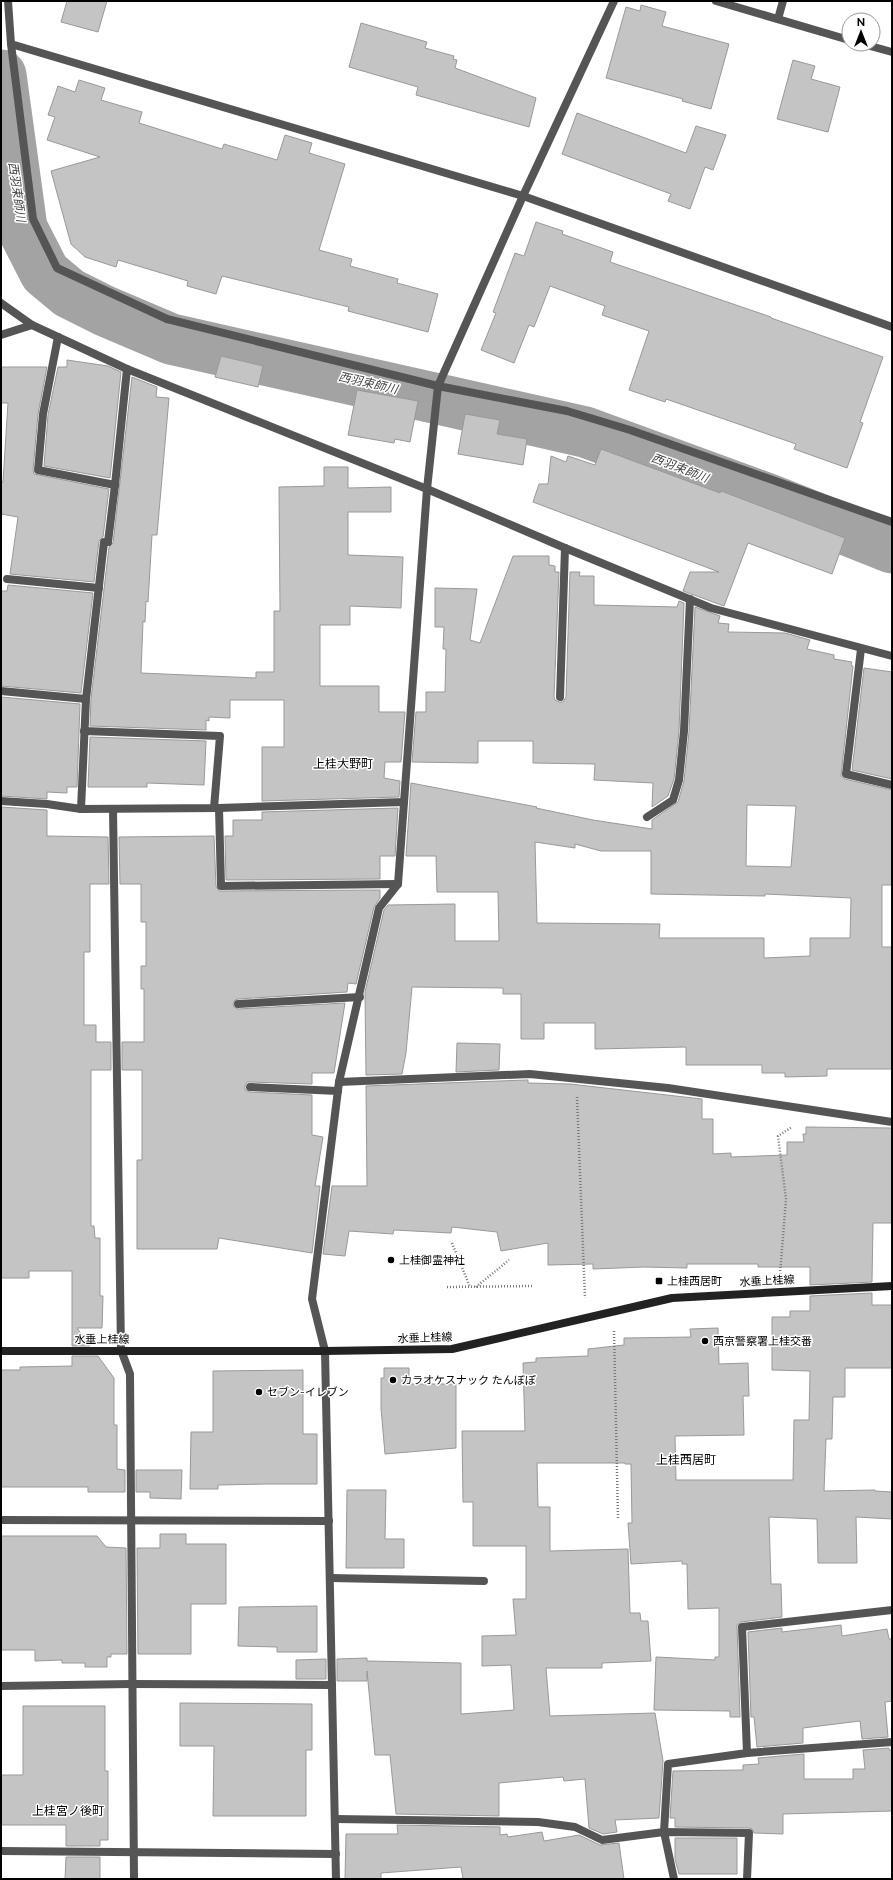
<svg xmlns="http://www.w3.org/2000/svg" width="893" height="1880" viewBox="0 0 893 1880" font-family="Raleway,'Noto Sans JP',sans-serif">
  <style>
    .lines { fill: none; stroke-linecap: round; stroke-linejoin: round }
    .river { stroke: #a3a3a3; stroke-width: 51 }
    .building { fill: #c4c4c4; stroke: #999; fill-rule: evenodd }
    .path { stroke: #777; stroke-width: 2.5; stroke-dasharray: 1 2; stroke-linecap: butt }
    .service { stroke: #555; stroke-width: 8 }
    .minor { stroke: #555; stroke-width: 8 }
    .tertiary { stroke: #555; stroke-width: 8 }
    .secondary { stroke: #222; stroke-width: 8 }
    .poi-dot { fill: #000; stroke: #fff; stroke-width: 1.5 }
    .labels { text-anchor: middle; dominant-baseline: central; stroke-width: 3; stroke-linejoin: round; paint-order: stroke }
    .poi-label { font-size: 11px; fill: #000; stroke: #fff; text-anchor: start }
    .street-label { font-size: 11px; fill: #000; stroke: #fff }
    .water-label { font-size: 12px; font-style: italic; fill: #444; stroke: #fff }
    .neighbourhood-label { font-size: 12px; fill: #000; stroke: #fff }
  </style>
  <rect width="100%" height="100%" fill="#fff"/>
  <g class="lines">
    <!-- river -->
    <polyline class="river" points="1,75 22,228 45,273 69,293 105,311 171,339 585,432 771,500 892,548"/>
  </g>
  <!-- building -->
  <g class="building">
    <polygon points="67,1 107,1 98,32 61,22"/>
    <polygon points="641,5 666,12 662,26 729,44 711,109 682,101 683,99 606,78 626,7 640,11"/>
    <polygon points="361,23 427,42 425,48 454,56 453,59 457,60 455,68 536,98 529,127 416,95 418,87 349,67"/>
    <polygon points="793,60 815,66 811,79 840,87 828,132 777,119"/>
    <polygon points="79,80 105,88 101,100 142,112 139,123 222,149 224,144 277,160 285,135 312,143 309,153 345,164 319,250 352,259 350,266 398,279 397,283 438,294 428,332 348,311 349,307 222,276 216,294 187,286 188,281 118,260 116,267 85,257 71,244 51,171 100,157 47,140 55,117 48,115 58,86 75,92"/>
    <polygon points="577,113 686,153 696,126 726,135 713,170 705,167 690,209 668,201 671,194 562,154"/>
    <polygon points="536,222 563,231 562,234 613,252 610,262 771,317 771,318 883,357 860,422 863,423 847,468 794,449 796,444 666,399 665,402 629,390 649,331 602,315 605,306 550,286 534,327 529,325 514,363 481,350 496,313 493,312 515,253 524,256"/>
    <polygon points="221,356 263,366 258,387 215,377"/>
    <polygon points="67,360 108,366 121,372 110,478 44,466 48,415 58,367 67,367"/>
    <polygon points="1,367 47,367 38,414 33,470 34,474 109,489 103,537 99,541 94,582 10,574 18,517 1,514 1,482 3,482 8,403 1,403"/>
    <polygon points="132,377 157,387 156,397 169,398 157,535 152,535 148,602 146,601 145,622 143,621 141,673 256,678 256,672 274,672 274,611 280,611 279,487 324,486 324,467 348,467 348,488 391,487 391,512 348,512 348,555 403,557 401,608 350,606 350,625 320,625 320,686 379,686 379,712 405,712 401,762 385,762 384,778 400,781 399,797 262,801 262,747 284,747 284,700 230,700 230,718 209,717 209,721 206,720 206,730 90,726 91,699 109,547 113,543"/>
    <polygon points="357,390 418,401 410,442 395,439 394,443 348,435"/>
    <polygon points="465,414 500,420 497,434 527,439 523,465 458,454"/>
    <polygon points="601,449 720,493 721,491 845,538 832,574 748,543 724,606 683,591 690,572 719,572 533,502 539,484 548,484 551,456 566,462 568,456 595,465"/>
    <polygon points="513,556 549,556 549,565 555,566 555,572 559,572 554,697 555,700 559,702 563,702 566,697 570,572 580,572 579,576 594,576 594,605 677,607 679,601 684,603 679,731 674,779 668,796 652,807 653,783 594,780 595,764 533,763 533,741 478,741 478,763 412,762 416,712 426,712 426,692 445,692 446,649 443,649 444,627 435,627 435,588 477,589 470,640 480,643"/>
    <polygon points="8,585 93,593 81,693 1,686 1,591 7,591"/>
    <path d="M695,607L720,616L718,623L729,624L728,632L785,633L810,640L807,649L834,655V659L852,662L851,665L853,666L841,776L845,779L892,790V885H882V947H892V1069H827V1076L785,1077V1073H762V1065H686V1047L595,1049V1023H544V1039H521V994H503V988L412,987L406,1053L402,1074L366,1075L365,992L384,910L388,905L455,904V941H499L498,892H437L436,856H406L411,783L537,807L536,808L593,820L652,829V820L678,802L684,781L689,732ZM747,805L796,806L791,867L746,866ZM535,842L575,848V844L601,851H651V894L765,896V894L851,898L850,938H810V956L764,958V938H659L660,924L537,923Z"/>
    <polygon points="864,668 892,672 892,779 852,770"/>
    <polygon points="1,697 80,704 77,787 67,787 67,793 47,792 47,799 1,796"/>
    <polygon points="90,737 206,741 204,785 147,783 147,787 88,787"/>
    <polygon points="1,807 47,810 47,836 108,837 109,884 90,884 90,952 84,952 84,1025 96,1025 96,1042 111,1042 111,1070 91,1070 91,1226 94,1226 95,1238 100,1238 100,1296 103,1296 102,1328 77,1328 90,1346 72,1346 72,1271 29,1271 29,1278 1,1278"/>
    <polygon points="398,808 395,856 380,856 380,879 226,880 225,836 233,836 233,820 262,820 262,812"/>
    <polygon points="214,836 216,886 219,891 380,890 380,898 374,907 356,984 348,983 347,992 238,999 235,1000 233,1004 234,1007 238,1009 345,1003 334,1073 312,1073 312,1084 250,1082 247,1082 245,1086 245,1090 250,1092 312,1095 312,1135 323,1137 315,1186 320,1186 312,1253 219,1238 217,1249 137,1249 137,1160 142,1160 142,1070 122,1070 122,1042 144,1042 144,989 141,989 141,966 146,966 146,922 141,922 141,884 120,884 119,837"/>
    <polygon points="457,1043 500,1044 499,1070 456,1072"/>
    <polygon points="526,1080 528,1080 528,1083 570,1084 702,1099 702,1119 713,1119 713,1154 731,1153 731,1157 787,1155 787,1142 804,1142 803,1134 806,1134 806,1127 892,1128 892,1223 873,1223 872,1282 810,1285 810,1267 758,1267 758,1264 687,1264 687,1268 644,1267 593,1269 593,1264 548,1265 548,1243 501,1251 497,1232 452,1227 451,1233 394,1230 393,1234 349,1231 345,1256 323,1254 332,1186 367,1186 366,1086"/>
    <polygon points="872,1293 872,1305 892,1305 892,1368 845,1368 845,1397 833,1397 832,1439 826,1439 824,1491 875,1490 875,1491 892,1492 892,1519 856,1517 857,1563 818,1563 817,1519 769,1517 771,1584 781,1584 782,1617 741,1622 737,1625 740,1717 730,1717 730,1711 654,1710 656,1657 715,1660 715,1657 719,1657 719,1608 688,1609 687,1564 682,1564 682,1561 631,1564 628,1523 632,1523 631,1464 625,1464 625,1463 537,1463 538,1507 550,1507 550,1551 628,1549 630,1613 640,1613 641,1621 648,1621 651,1661 602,1663 602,1668 546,1668 550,1716 655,1713 663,1761 659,1818 615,1820 617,1832 603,1834 589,1828 585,1779 564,1781 563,1777 499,1783 499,1816 396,1814 390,1755 375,1755 367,1671 367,1681 337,1681 337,1659 367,1658 367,1661 461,1663 461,1714 514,1710 511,1665 482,1666 482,1636 516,1635 513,1599 526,1599 526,1546 473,1546 473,1502 463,1502 462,1431 525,1431 523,1363 536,1362 536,1358 588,1356 588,1349 624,1345 624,1338 691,1337 690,1329 718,1328 719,1364 748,1363 749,1396 743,1396 744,1435 675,1436 676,1480 793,1480 794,1420 809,1420 810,1371 772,1370 772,1317 790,1317 790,1311 810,1311 810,1296"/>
    <polygon points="72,1356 98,1356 114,1378 114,1425 117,1425 117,1469 125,1470 125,1492 88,1492 88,1487 1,1487 1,1370 20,1370 20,1367 72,1366"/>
    <polygon points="384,1368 409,1368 409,1384 456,1384 456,1448 385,1454 381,1408 381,1378 384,1378"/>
    <polygon points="303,1370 303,1434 317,1434 317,1484 267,1484 218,1485 218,1489 190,1489 191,1432 213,1432 213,1371"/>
    <polygon points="136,1470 182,1470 181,1499 150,1498 150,1492 136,1492"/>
    <polygon points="347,1490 386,1490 385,1539 404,1539 404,1568 346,1568"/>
    <polygon points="160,1534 186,1534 186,1544 226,1544 226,1604 191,1604 191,1654 138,1654 137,1548 160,1548"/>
    <polygon points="1,1536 97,1536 106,1547 126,1548 127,1654 111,1654 111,1657 107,1657 107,1667 85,1667 85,1663 62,1663 62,1660 35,1661 35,1650 1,1650"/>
    <polygon points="317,1606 317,1652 277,1652 277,1647 238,1646 239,1607"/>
    <polygon points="841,1625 842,1636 887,1629 889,1639 892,1639 892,1701 885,1702 888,1737 862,1739 860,1721 803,1728 803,1743 757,1747 754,1717 751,1717 748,1632 782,1628 782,1632"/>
    <polygon points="326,1659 326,1679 296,1679 296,1660"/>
    <polygon points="180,1703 312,1704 312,1750 306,1750 306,1816 213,1816 214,1746 180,1746"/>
    <polygon points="23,1706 105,1706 105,1771 108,1771 108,1840 100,1840 100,1846 66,1846 66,1825 1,1825 1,1775 23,1775"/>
    <polygon points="889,1748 889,1750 892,1750 892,1811 783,1814 783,1834 754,1833 752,1829 749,1828 675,1827 675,1818 670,1818 673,1771 743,1770 743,1765 759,1764 758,1758 804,1754 804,1779 853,1779 853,1769 865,1769 863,1750"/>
    <polygon points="397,1825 500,1827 500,1835 507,1834 508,1837 542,1832 544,1841 579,1835 600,1845 619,1843 624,1879 463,1879 461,1867 381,1873 381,1879 345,1879 346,1834 398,1834"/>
    <polygon points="675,1838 737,1838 737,1874 679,1874 675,1859"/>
    <polygon points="66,1857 100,1857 100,1879 65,1879"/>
  </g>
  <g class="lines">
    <!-- path -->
    <g class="path">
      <polyline points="577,1097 585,1298"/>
      <polyline points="452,1243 470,1287"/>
      <polyline points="780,1274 786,1199 778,1136 792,1127"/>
      <polyline points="447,1287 532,1286"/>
      <polyline points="476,1287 509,1260"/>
      <polyline points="614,1331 618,1519"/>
    </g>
    <!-- service -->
    <g class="service">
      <polyline points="58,337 43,414 38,470 115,485 127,369"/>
      <polyline points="108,542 115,485"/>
      <polyline points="7,579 99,588"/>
      <polyline points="861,649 846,774 892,785"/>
      <polyline points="1,691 86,699"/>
      <polyline points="560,697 565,548"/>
      <polyline points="1,801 47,804 81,809"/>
      <polyline points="219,808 221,886 398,884"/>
      <polyline points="647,817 673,800 679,780 684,731 690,599"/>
      <polyline points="238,1004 360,997"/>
      <polyline points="250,1087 338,1091"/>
      <polyline points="330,1578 484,1581"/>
      <polyline points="747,1753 742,1627 892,1610"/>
      <polyline points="335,1819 538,1822 575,1827 602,1840 664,1832 749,1833 747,1879"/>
      <polyline points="674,1879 664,1832 668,1764 747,1753 892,1742"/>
    </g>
    <!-- minor -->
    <g class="minor">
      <polyline points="716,1 849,40"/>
      <polyline points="778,19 783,1"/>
      <polyline points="11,44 33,219 57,268 167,319 438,386 567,411 630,430 892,522"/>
      <polyline points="863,44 892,52"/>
      <polyline points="1,303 32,325 127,369 427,489 565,548 711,608 892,656"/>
      <polyline points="1,335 32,325"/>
      <polyline points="108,542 104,542 86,699 81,809 219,808 404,802"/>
      <polyline points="84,731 220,736 214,808"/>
      <polyline points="113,809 121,1350 130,1374 134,1879"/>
      <polyline points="339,1082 530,1074 668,1088 892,1122"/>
      <polyline points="1,1520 329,1521"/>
      <polyline points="1,1686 131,1684 332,1685"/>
      <polyline points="1,1851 336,1854"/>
      <polyline points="336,1879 325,1351 312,1299 339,1082 379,908 398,884 427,489 438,386 523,196 614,1"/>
    </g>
    <!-- tertiary -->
    <polyline class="tertiary" points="8,1 11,44 523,196 892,327"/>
    <!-- secondary -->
    <polyline class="secondary" points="1,1351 325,1351 452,1349 672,1298 892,1286"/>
  </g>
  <!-- markers -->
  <g class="poi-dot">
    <circle cx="391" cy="1260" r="4"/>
    <rect x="655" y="1277" width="8" height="8" rx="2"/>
    <circle cx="705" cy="1341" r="4"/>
    <circle cx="393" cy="1380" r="4"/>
    <circle cx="259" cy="1392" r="4"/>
  </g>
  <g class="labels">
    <!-- poi labels -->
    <g class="poi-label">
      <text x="399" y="1260">上桂御霊神社</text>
      <text x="667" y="1281">上桂西居町</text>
      <text x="713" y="1341">西京警察署上桂交番</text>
      <text x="401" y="1380">カラオケスナック たんぼぽ</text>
      <text x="267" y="1392">セブン-イレブン</text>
    </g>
    <!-- street labels -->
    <g class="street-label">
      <text transform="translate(767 1281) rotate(-3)">水垂上桂線</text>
      <text transform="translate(425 1338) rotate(-2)">水垂上桂線</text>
      <text x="102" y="1339">水垂上桂線</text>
    </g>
    <!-- water labels -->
    <g class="water-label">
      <text transform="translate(17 192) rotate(82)">西羽束師川</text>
      <text transform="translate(368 383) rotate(13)">西羽束師川</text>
      <text transform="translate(680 468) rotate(21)">西羽束師川</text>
    </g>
    <!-- neighbourhood labels -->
    <g class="neighbourhood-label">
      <text x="343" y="764">上桂大野町</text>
      <text x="686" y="1460">上桂西居町</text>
      <text x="68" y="1811">上桂宮ノ後町</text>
    </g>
  </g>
  <!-- border -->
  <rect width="893" height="1880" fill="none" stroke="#000000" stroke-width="4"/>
  <!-- north arrow -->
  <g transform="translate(861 32)"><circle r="19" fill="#ffffff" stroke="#999999"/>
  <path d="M0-3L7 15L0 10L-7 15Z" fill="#000000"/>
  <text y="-6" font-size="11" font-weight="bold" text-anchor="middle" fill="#000000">N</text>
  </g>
</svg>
